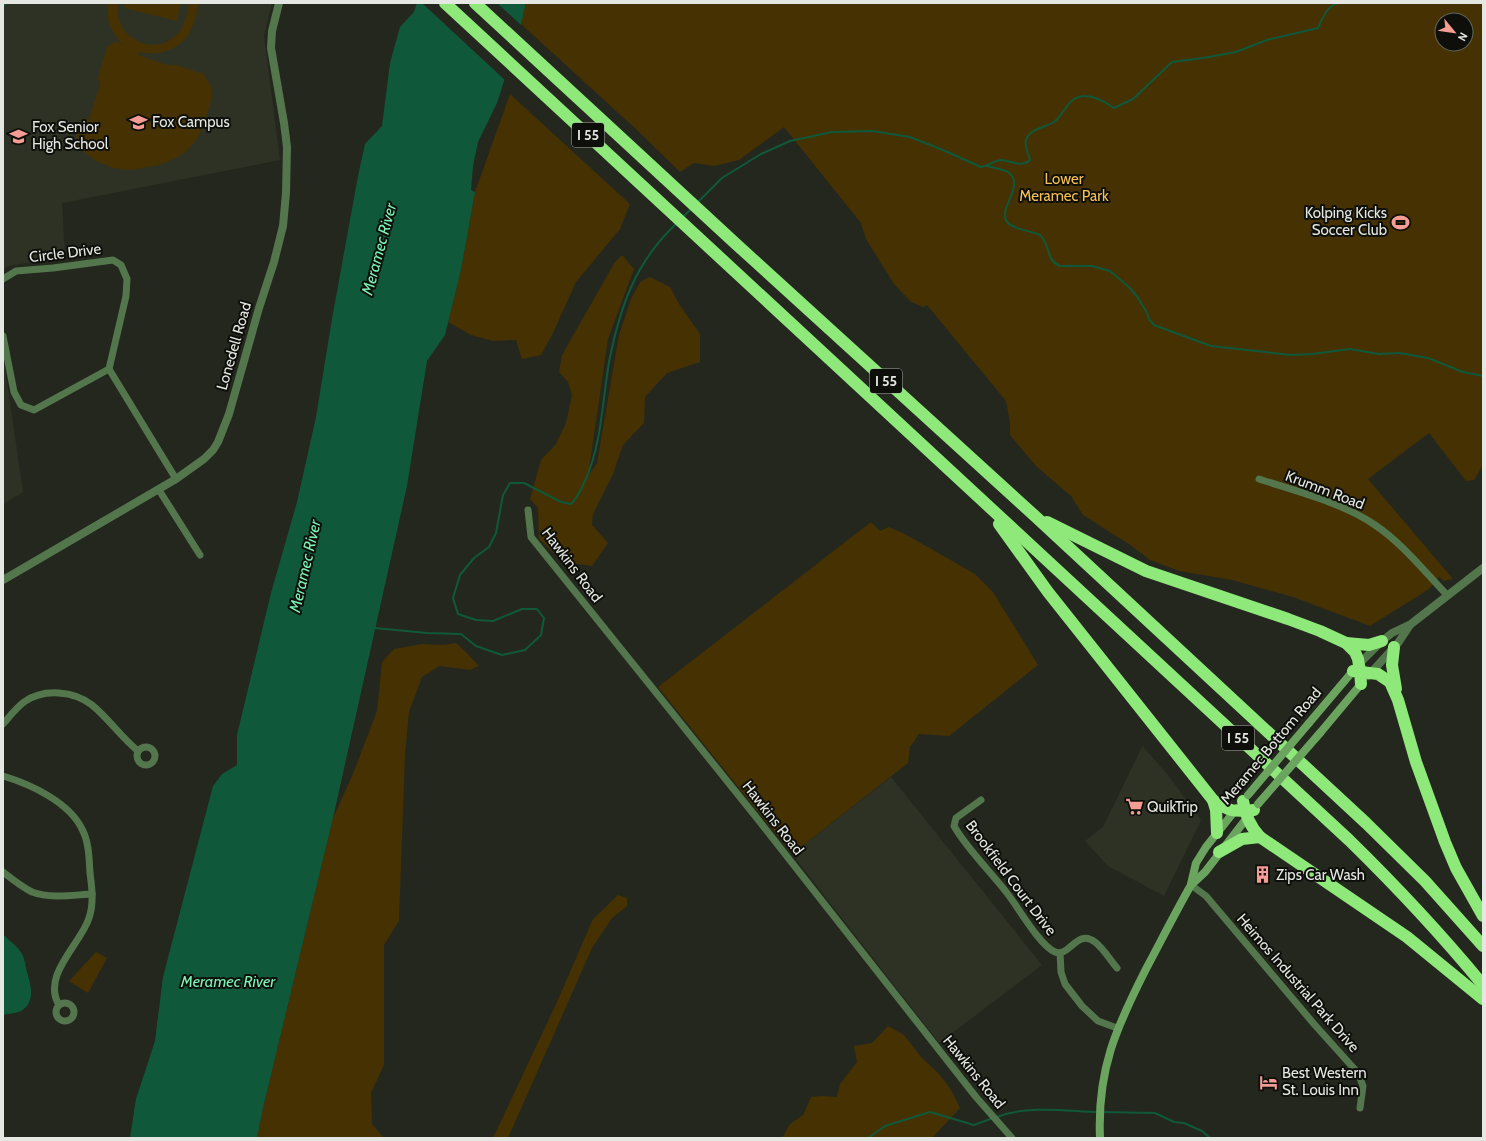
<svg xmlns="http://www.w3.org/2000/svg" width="1486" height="1141" viewBox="0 0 1486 1141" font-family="Cabin,sans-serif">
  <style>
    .built { fill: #2e3224 }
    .green { fill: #463103; fill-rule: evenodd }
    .water { fill: #0f593a }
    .pier { fill: #24271e }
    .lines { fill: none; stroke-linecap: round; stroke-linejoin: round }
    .stream { stroke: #0f593a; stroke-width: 2 }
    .minor { stroke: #53764c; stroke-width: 7 }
    .tertiary { stroke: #53764c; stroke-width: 8 }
    .secondary { stroke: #6ba45f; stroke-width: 8 }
    .motorway { stroke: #8ee87a; stroke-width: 12 }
    .secondary-bridge { stroke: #6ba45f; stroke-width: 8 }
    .labels { text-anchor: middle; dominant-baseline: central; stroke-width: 4; stroke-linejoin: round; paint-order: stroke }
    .shield { fill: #0e0f0b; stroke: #a4a6a2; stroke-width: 1 }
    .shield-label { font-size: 14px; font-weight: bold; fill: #e5e7e2 }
    .poi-label { font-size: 15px; fill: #e5e7e2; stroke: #0e0f0b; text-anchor: start }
    .park-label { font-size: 15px; fill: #f7c052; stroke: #0e0f0b }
    .street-label { font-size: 15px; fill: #e5e7e2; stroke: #0e0f0b }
    .water-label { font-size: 16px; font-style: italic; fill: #7bf3b6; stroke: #0e0f0b }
  </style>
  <rect width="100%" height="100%" fill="#24271e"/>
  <!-- built -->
  <g class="built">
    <polygon points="3,3 272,3 264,36 280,160 62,203 65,257 8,266 3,270"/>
    <polygon points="3,355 23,492 3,504"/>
    <polygon points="1143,745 1144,748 1168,775 1201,820 1164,896 1108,866 1085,841 1103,827"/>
    <polygon points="891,777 1042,965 939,1043 792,854"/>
  </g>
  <!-- green -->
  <g class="green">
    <path d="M108,3H118C112,38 156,60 179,32C185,24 187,13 189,3H199C197,12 195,21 191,30C182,49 159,57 139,52L138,55L167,65H176L204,74C206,80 210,83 211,87C214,95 209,109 206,117C198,148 178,162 148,167C135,170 123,171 111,167C98,163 88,156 78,147L77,137L82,118L89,120L100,84V81L97,80L107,47L116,41L125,46C112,35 105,20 108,3Z"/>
    <polygon points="126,3 181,3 177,21 124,8"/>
    <path d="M526,3H1483V465L1474,480L1466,481L1429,433L1368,479L1453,579L1444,581L1439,577L1429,589L1370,626L1293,597L1232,580L1179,571L1150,560L1129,544L1083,515L1071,496L1036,466L1010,435V423L1006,401L927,305L923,307L911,302L894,284L866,239L861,223L784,127L739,160L714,166L694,163L680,172L638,131L521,24ZM1442,20H1466V44H1442Z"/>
    <polygon points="510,94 630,204 620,229 576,282 553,333 541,355 522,359 516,340 493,341 471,335 448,322 461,270 475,192"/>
    <polygon points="622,255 634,269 608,339 588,476 597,463 619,335 631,299 641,281 650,277 670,287 679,304 700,334 700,362 667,373 645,397 644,423 623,445 613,474 593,514 592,525 608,543 592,566 563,562 539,539 538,508 530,499 541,460 556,444 566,423 572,395 568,382 559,372 562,355 615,262"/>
    <polygon points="871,522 880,531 889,527 905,534 975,574 993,592 1038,665 949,736 919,734 910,747 908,763 792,854 658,687"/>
    <polygon points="456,643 466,652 479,666 470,670 439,666 422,677 409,712 405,754 399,921 384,945 384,1065 371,1093 372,1124 384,1138 257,1138 263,1108 333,818 353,774 377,711 382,662 394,649 422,644 443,645"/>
    <polygon points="618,895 627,898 627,906 612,918 592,948 508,1138 493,1138 557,1002 593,919"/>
    <polygon points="96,952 107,958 88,993 69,981"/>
    <polygon points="888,1026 904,1035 921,1057 939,1074 950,1088 960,1108 932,1138 782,1138 790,1124 803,1115 811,1097 821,1096 837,1097 840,1084 857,1062 854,1046 872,1043"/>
  </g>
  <!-- water -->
  <g class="water">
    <polygon points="417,3 526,3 517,41 497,103 478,142 473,166 471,190 475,192 461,270 445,335 427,361 407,486 333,818 263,1108 257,1138 130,1138 136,1099 155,1041 163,977 213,786 222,774 237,765 237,735 271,593 297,502 316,417 332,319 358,176 365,144 382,126 390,63 400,27 414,12"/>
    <path d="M3,934C8,940 16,945 20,951C25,957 25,965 27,972C31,986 36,1002 21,1011C15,1014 9,1013 3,1015Z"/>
  </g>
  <!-- pier -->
  <polygon class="pier" points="422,3 497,3 522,26 506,81"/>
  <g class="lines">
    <!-- stream -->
    <g class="stream">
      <polyline points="3,6 6,3"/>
      <path d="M987,166C994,168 1002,169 1008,172C1027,185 995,211 1008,223C1013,229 1032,231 1040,235C1051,245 1045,260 1060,266H1092L1110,271L1129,287L1138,298L1146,311L1149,319L1154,325L1211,346L1291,355L1312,354L1350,349L1379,354L1400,353L1428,358L1463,372L1483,376"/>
      <path d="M697,203L722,178L761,154L790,141L832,132L872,131L910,137L943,150L981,167C989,166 994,160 1002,160C1011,161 1022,168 1030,160C1029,154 1024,147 1026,140C1030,128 1045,128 1054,122C1062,116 1066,104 1074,99C1087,91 1104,101 1114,108L1133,99L1172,62L1203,58L1236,52L1267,40L1318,28C1322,19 1327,6 1338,3"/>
      <polyline points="683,217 691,209"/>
      <path d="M375,628L427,633L461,634L476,646L502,655L525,650L541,635L544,618L537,609H522L493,621L476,620L458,614L453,598L460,575L474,558L489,547L496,533L503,495L510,483H524L561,502L571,504C578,497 581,490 585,481C602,443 602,403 609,362C620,307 635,262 677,223"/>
      <polyline points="1102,1112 1155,1113 1174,1122 1184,1123 1202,1131 1210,1138"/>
      <path d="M997,1117C1028,1105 1065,1111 1098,1112"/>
      <polyline points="868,1138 885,1126 930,1112 974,1125 993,1118"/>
    </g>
    <!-- minor -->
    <g class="minor">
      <polyline points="3,279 16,271 53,268 113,260 121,265 127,279 126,296 109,369 34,410 21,405 14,392 3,336"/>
      <polyline points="109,369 176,479"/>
      <path d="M1259,479C1296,491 1343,503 1375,525C1403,544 1424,571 1447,595"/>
      <polyline points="159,490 200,555"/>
      <polyline points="528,510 531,537 756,817 976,1097 1012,1138"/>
      <path d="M3,724C10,716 16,708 24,702C44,688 74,691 92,705C109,719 121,737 138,751"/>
      <circle cx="146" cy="756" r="9"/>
      <path d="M3,776C30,784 69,802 82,829C89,842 89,858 90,873C92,888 94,903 89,918C81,944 41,975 59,1005"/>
      <path d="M981,800L956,818L954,826C967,849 991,872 1007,893C1018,907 1040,946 1055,952C1069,958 1077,928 1095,942C1104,949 1110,960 1117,968"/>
      <path d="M3,872C12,879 22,887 32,892C51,899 73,895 92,894"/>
      <polyline points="1191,885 1206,896 1222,915 1314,1024 1358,1073 1363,1086 1360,1108"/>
      <polyline points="1060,953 1061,972 1065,984 1082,1006 1098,1021 1117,1028"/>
      <circle cx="65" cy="1012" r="9"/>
    </g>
    <!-- tertiary -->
    <g class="tertiary">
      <polyline points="3,580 176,479 204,459 213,450 218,442 229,414 259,308 274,262 283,226 286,193 287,147 284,123 271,48 272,31 279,3"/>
      <polyline points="1356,667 1382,641 1392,633 1411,624 1483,568"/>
      <polyline points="1368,676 1398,643 1410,625"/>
    </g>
    <!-- secondary -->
    <g class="secondary">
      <polyline points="1309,723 1353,671"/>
      <polyline points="1320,733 1361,684"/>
      <polyline points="1191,884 1196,863 1206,847 1237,808"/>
      <path d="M1100,1138C1097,1070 1116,1028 1146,969C1161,941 1175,913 1191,885L1205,872L1250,814"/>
    </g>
    <!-- motorway -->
    <g class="motorway">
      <path d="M445,3L1349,840C1396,886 1441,934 1483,985"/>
      <polyline points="475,3 736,244 1036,517 1366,823 1425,881 1483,946"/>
      <polyline points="1047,522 1146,571 1288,619 1320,631 1346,643 1355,652 1358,659 1360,671 1361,684"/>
      <path d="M999,524L1048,592L1213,800C1229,812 1235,812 1254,810"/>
      <polyline points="1346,643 1369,645 1382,641"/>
      <polyline points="1394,647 1392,665 1396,689"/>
      <polyline points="1353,671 1378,674 1390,682 1398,700 1416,762 1445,842 1456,868 1483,916"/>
      <polyline points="1213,800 1216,810 1217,833"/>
      <path d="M1243,801C1246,816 1250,826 1260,837L1407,937L1483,999"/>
      <polyline points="1219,852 1242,839 1260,837"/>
    </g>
    <!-- secondary-bridge -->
    <g class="secondary-bridge">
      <polyline points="1248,795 1309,723"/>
      <polyline points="1258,804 1320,733"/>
    </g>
  </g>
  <!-- icons -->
  <defs>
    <symbol id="school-bare" viewBox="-9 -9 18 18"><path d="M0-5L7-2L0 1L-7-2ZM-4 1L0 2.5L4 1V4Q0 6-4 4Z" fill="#f59c95" stroke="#0e0f0b" stroke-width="2.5" paint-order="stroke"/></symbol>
    <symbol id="stadium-bare" viewBox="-9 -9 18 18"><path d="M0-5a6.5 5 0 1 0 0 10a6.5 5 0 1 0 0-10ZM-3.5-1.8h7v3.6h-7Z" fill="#f59c95" stroke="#0e0f0b" stroke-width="2.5" paint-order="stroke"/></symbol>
    <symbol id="supermarket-bare" viewBox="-9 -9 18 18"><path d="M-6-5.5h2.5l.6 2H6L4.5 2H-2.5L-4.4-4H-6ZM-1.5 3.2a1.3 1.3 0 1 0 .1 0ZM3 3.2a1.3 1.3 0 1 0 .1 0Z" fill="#f59c95" stroke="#0e0f0b" stroke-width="2.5" paint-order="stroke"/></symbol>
    <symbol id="building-bare" viewBox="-9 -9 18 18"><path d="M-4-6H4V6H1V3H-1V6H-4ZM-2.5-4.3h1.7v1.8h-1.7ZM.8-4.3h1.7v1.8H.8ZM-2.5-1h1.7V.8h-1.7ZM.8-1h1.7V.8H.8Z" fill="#f59c95" stroke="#0e0f0b" stroke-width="2.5" paint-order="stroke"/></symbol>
    <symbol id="hotel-bare" viewBox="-9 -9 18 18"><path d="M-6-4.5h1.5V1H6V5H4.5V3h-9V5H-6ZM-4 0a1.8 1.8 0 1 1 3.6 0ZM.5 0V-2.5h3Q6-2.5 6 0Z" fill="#f59c95" stroke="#0e0f0b" stroke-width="2.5" paint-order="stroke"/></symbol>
  </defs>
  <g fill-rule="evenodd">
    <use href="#school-bare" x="126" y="110" width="25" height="25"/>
    <use href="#school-bare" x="6" y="124" width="25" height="25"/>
    <use href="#stadium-bare" x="1388" y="210" width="25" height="25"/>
    <use href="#supermarket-bare" x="1122" y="794" width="25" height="25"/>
    <use href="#building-bare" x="1250" y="862" width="25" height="25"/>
    <use href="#hotel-bare" x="1256" y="1070" width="25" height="25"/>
  </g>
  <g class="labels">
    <!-- shield labels -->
    <g class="shield">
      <rect x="572" y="123" width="32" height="24" rx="3"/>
      <rect x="870" y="369" width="32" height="24" rx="3"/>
      <rect x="1222" y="726" width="32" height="24" rx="3"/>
    </g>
    <g class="shield-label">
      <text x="588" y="135">I 55</text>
      <text x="886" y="381">I 55</text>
      <text x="1238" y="738">I 55</text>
    </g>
    <!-- poi labels -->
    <g class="poi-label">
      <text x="152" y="122">Fox Campus</text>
      <text x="32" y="127">Fox Senior<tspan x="32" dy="17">High School</tspan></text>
      <text x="1387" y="213" text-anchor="end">Kolping Kicks<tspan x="1387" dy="17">Soccer Club</tspan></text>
      <text x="1147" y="807">QuikTrip</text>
      <text x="1276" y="875">Zips Car Wash</text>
      <text x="1282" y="1073">Best Western<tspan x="1282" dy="17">St. Louis Inn</tspan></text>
    </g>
    <!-- park labels -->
    <g class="park-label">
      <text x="1064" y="179">Lower<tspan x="1064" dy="17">Meramec Park</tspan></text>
    </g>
    <!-- street labels -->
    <g class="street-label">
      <text transform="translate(65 253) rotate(-7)">Circle Drive</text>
      <text transform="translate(234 346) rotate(-74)">Lonedell Road</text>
      <text transform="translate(1325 490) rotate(21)">Krumm Road</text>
      <text transform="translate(572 565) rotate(53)">Hawkins Road</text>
      <text transform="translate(1271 746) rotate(-50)">Meramec Bottom Road</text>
      <text transform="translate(773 818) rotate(52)">Hawkins Road</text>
      <text transform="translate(1011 878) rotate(53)">Brookfield Court Drive</text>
      <text transform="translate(1298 983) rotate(49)">Heimos Industrial Park Drive</text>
      <text transform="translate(974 1072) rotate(51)">Hawkins Road</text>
    </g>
    <!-- water labels -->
    <g class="water-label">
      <text transform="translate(379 249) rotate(-75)">Meramec River</text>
      <text transform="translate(305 566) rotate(-77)">Meramec River</text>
      <text x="228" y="981">Meramec River</text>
    </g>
  </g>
  <!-- border -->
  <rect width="1486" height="1141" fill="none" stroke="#e5e7e2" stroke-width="8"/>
  <!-- north arrow -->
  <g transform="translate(1454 32) rotate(119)"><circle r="19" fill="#0e0f0b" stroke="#646561"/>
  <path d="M0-3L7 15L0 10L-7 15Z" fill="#f59c95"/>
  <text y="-6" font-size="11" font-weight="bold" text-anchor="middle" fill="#e5e7e2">N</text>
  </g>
</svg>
